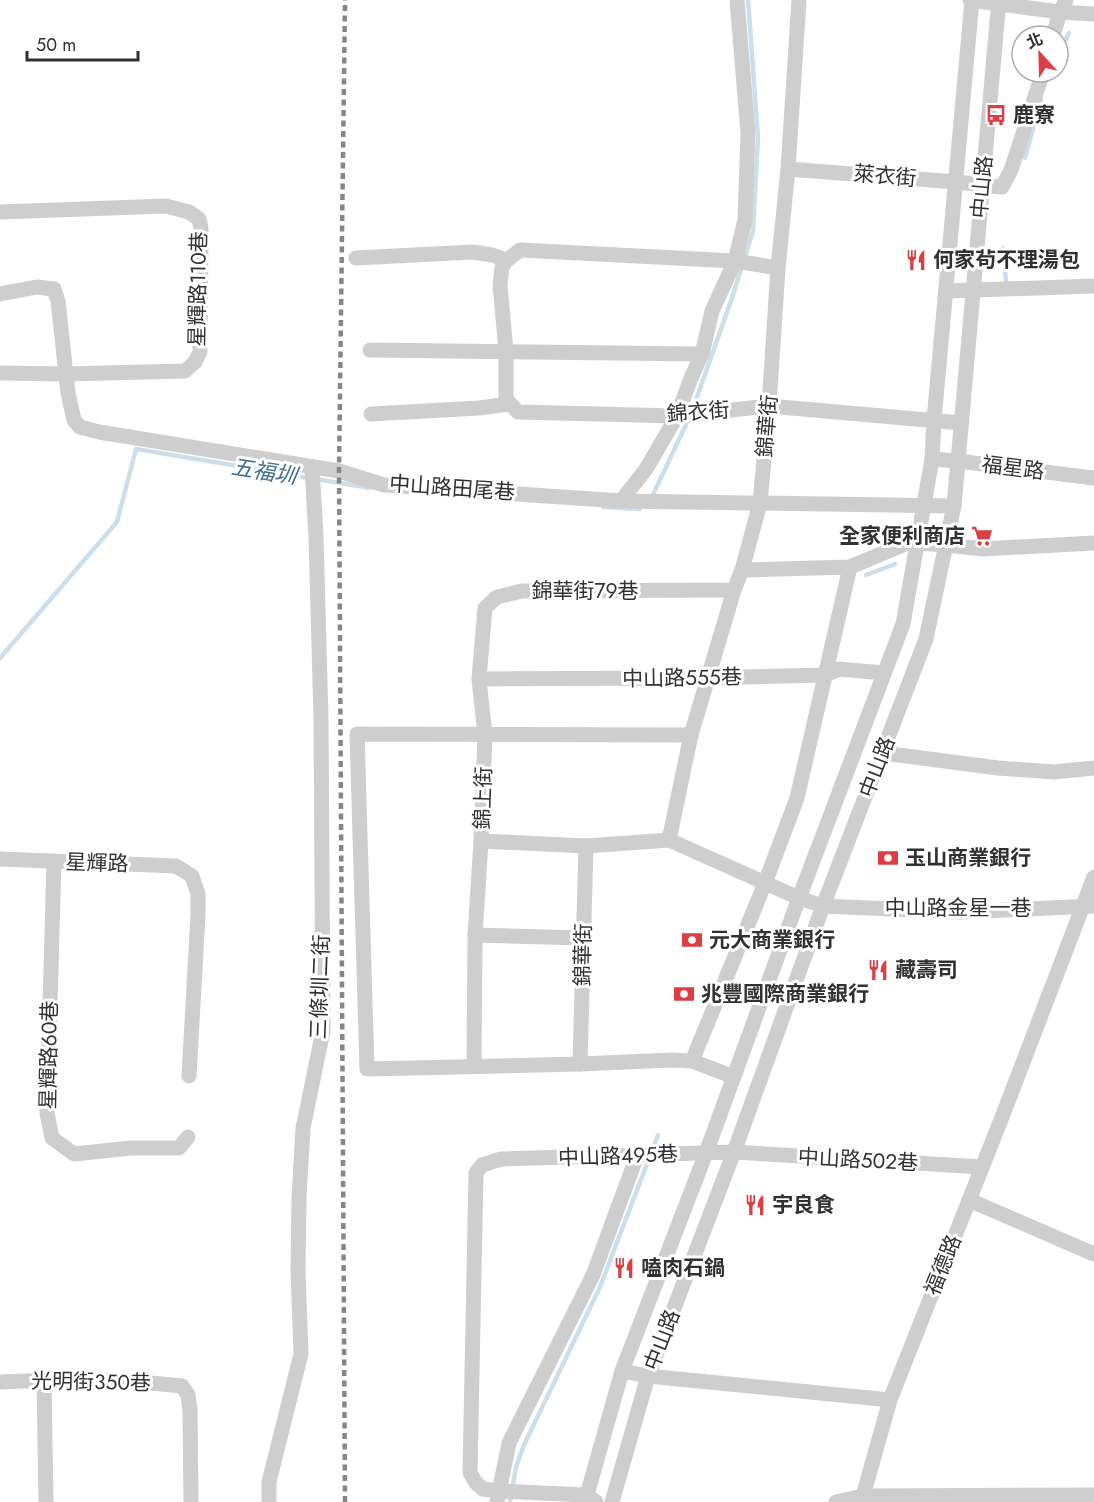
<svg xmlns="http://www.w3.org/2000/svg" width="1094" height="1502" viewBox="0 0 1094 1502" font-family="Jost,'Noto Sans TC',sans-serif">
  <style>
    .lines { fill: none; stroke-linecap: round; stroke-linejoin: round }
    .stream { stroke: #cddeeb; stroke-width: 4.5 }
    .minor { stroke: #cecece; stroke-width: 15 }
    .rail { stroke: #868686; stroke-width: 4.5; stroke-dasharray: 6 4.5; stroke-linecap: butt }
    .labels { text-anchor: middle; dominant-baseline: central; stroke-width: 6; stroke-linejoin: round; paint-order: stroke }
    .poi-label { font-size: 21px; font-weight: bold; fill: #313131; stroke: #fff; text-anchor: start }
    .street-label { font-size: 21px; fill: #313131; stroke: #fff }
    .water-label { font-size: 22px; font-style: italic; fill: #426e8f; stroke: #fff }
  </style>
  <rect width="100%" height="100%" fill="#fff"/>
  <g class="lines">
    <!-- stream -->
    <g class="stream">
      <polyline points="1058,56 1069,33"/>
      <polyline points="1025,158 1041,100"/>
      <polyline points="1003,248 1006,281"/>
      <polyline points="651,499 691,414 732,298 753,231 758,137 748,0"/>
      <polyline points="603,507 640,509"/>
      <polyline points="866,575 895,564"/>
      <polyline points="0,658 117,522 136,449 370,488"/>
      <polyline points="510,1502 516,1467 524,1445 600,1287 658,1135"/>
    </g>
    <!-- minor -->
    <g class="minor">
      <polyline points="970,0 1060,12 1094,14"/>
      <polyline points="1053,36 1060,12 1066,0"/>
      <polyline points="788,169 956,182 1002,187 1011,170 1043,72"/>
      <polyline points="0,212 166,206 189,212 199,219 201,228 200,352 195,362 185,371 66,374 0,373"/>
      <polyline points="356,258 473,252 492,255 507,260"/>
      <polyline points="778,268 735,261 520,250 507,260 502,267 500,285 506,351 506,399 518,412 677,416 769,406 961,423"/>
      <polyline points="946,291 1094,286"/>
      <polyline points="0,294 37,287 54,289 58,301 68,393 74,420 80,427 99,432 339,471 384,485 621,501 954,506"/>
      <polyline points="370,350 702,354"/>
      <polyline points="371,414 479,408 510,404"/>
      <polyline points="932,459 958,461 1094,478"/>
      <polyline points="621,501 646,469 677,416 691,378 702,354 712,311 735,261 745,220 748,133 737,0"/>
      <polyline points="742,570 850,567 905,544 918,543 946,545 983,549 1094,543"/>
      <polyline points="479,679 708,678 825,675 839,669 884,673"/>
      <polyline points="691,735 357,734 367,1069 580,1064 672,1060 692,1061 734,1077"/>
      <polyline points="883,753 998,768 1054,772 1094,768"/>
      <polyline points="669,840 691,735 734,590 742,570 760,503 769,406 778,268 788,169 799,0"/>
      <polyline points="481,841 586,846 669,840 799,898 823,906 961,912 1094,906"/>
      <polyline points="0,859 176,866 192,876 198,894 198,915 189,1076"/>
      <polyline points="54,861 47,1113 52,1138 74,1154 131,1148 179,1148 188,1137"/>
      <polyline points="475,935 584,938"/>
      <polyline points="692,1061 765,883 797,798 850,567"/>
      <polyline points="580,1064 586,846"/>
      <polyline points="474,1066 475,935 481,841 485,735 479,679 485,608 497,597 522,591 734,590"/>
      <polyline points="969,1200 1094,1254"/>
      <polyline points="622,1371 648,1376 890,1400"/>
      <polyline points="44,1380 46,1502"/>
      <path d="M0,1382C60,1379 122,1379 182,1386L188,1395L190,1410L191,1502"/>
      <polyline points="269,1502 269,1482 301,1354 298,1271 299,1197 303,1128 323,1031 321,718 316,537 312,467"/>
      <polyline points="497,1502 509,1443 593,1275 637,1156"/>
      <polyline points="585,1502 622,1371 706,1153 799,898 903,624 932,459 934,420 972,0"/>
      <polyline points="596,1502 586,1495 499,1491 483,1489 476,1483 470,1473 476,1173 482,1165 501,1159 734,1152 982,1167"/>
      <polyline points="612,1502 648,1376 734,1152 823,906 926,639 954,506 999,0"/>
      <polyline points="836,1502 863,1496 1094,1495"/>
      <polyline points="862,1502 863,1496 890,1400 1004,1112 1094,877"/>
    </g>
    <!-- rail -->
    <polyline class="rail" points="345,1502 339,471 345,0"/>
  </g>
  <!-- icons -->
  <defs>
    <symbol id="bus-bare" viewBox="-9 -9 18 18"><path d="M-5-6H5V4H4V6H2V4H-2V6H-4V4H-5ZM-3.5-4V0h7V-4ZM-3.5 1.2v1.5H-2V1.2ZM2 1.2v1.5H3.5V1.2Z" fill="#dc3e44" stroke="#fff" stroke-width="2.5" paint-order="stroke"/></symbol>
    <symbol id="restaurant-bare" viewBox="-9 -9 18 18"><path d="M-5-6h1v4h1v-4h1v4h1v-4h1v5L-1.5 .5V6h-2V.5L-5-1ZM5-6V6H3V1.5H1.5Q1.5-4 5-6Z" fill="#dc3e44" stroke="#fff" stroke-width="2.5" paint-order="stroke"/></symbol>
    <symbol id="supermarket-bare" viewBox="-9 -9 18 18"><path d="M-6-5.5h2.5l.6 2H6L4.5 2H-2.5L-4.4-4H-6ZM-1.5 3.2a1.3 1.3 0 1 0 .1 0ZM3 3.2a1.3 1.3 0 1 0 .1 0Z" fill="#dc3e44" stroke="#fff" stroke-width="2.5" paint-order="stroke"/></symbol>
    <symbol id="bank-bare" viewBox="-9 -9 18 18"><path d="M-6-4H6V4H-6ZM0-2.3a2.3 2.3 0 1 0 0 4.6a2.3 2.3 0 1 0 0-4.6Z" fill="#dc3e44" stroke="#fff" stroke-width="2.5" paint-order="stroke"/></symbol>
  </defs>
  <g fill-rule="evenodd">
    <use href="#bus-bare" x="981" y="100" width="30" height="30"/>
    <use href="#restaurant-bare" x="901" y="245" width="30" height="30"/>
    <use href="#supermarket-bare" x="967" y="521" width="30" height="30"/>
    <use href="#bank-bare" x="873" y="843" width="30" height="30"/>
    <use href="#bank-bare" x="677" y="925" width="30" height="30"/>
    <use href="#restaurant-bare" x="863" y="955" width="30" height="30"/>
    <use href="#bank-bare" x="669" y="979" width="30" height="30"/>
    <use href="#restaurant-bare" x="740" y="1190" width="30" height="30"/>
    <use href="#restaurant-bare" x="609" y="1253" width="30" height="30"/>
  </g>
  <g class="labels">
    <!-- poi labels -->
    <g class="poi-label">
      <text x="1013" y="115">鹿寮</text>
      <text x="933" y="260">何家茍不理湯包</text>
      <text x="965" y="536" text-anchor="end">全家便利商店</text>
      <text x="905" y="858">玉山商業銀行</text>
      <text x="709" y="940">元大商業銀行</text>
      <text x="895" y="970">藏壽司</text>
      <text x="701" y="994">兆豐國際商業銀行</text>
      <text x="772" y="1205">宇良食</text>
      <text x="641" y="1268">嗑肉石鍋</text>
    </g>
    <!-- street labels -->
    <g class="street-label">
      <text transform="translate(885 176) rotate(5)">萊衣街</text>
      <text transform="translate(982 187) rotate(-85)">中山路</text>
      <text transform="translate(198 289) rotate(-89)">星輝路110巷</text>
      <text transform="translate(698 412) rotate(-4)">錦衣街</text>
      <text transform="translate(767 426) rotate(-85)">錦華街</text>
      <text transform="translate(1013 468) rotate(7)">福星路</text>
      <text transform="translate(452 488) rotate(4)">中山路田尾巷</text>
      <text x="585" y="591">錦華街79巷</text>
      <text transform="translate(682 678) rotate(-1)">中山路555巷</text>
      <text transform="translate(877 767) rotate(-69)">中山路</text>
      <text transform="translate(483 798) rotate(-88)">錦上街</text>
      <text transform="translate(97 863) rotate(2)">星輝路</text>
      <text x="958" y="908">中山路金星一巷</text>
      <text transform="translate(583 955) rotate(-89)">錦華街</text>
      <text transform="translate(320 987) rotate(-88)">三條圳二街</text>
      <text transform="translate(49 1055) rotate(-89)">星輝路60巷</text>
      <text transform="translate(618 1156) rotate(-2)">中山路495巷</text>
      <text transform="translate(858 1160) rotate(3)">中山路502巷</text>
      <text transform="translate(943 1265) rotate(-68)">福德路</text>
      <text transform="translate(662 1340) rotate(-69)">中山路</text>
      <text transform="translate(91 1382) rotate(1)">光明街350巷</text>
    </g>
    <!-- water labels -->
    <g class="water-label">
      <text transform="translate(264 471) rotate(9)">五福圳</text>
    </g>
  </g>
  <!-- north arrow -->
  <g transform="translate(1040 54) rotate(338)"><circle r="28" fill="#ffffff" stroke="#adadad" stroke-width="1.5"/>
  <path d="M0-4.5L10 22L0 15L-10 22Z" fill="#dc3e44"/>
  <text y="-9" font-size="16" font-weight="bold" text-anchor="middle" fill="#313131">北</text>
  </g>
  <!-- scale -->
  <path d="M27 51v9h111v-9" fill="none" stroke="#313131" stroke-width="3"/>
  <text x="36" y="51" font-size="18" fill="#313131" stroke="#ffffff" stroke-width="4.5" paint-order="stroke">50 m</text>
</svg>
